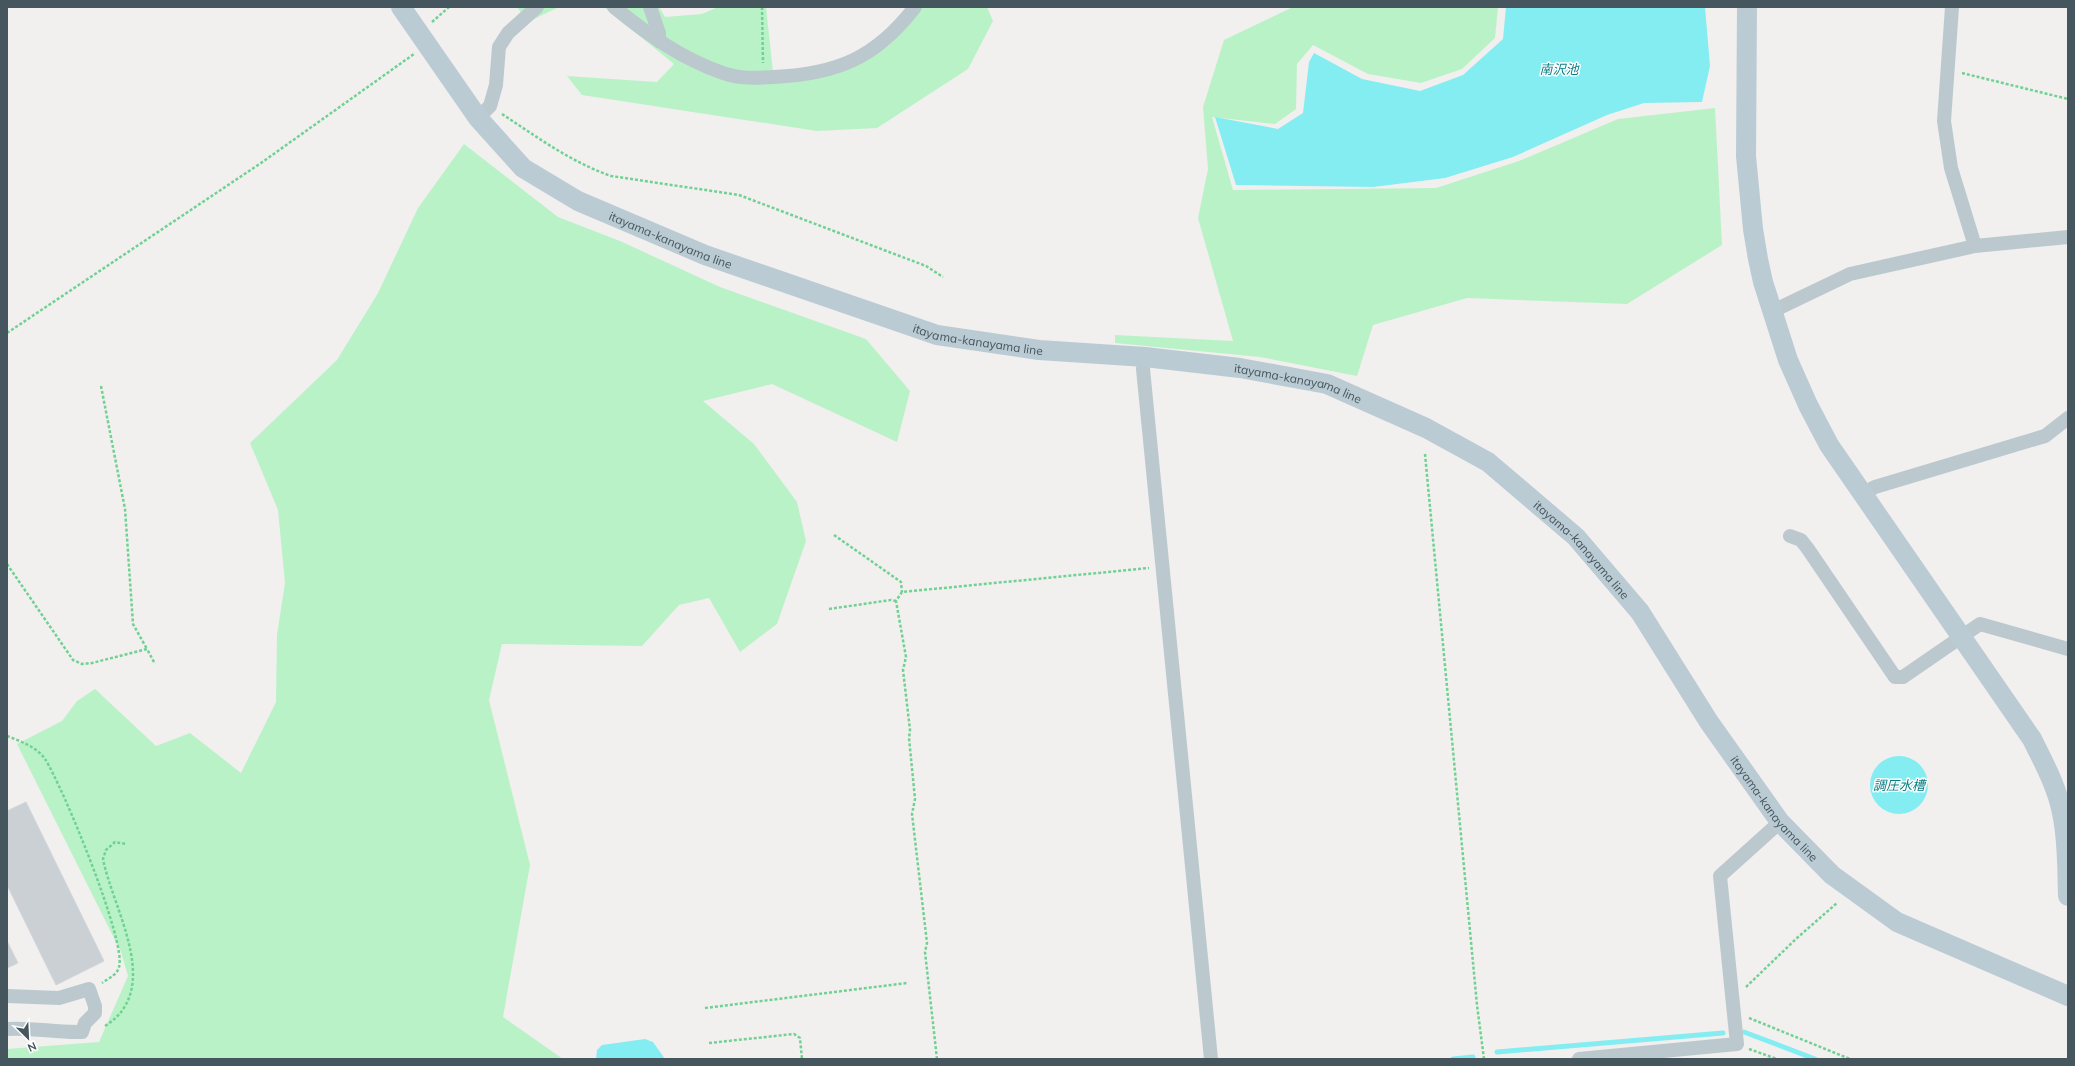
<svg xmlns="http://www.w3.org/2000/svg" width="2075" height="1066" viewBox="0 0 2075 1066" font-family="Mulish,'Noto Sans JP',sans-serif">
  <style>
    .green { fill: #baf2c7 }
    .water { fill: #84edf2 }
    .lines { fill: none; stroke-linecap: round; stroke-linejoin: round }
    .stream { stroke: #84edf2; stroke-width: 5 }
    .building { fill: #cad0d4; stroke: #d2d6db }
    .path { stroke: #70d292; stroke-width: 2.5; stroke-dasharray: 3 2; stroke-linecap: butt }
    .street { stroke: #bbc9cf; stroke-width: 14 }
    .secondary { stroke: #bbcbd4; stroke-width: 20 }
    .labels { text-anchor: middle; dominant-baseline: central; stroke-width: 3; stroke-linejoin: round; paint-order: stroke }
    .street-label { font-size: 12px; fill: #45565e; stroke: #fff }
    .water-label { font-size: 13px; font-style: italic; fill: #067d83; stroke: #fff }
  </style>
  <rect width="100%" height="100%" fill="#f2efef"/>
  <!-- green -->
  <g class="green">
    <polygon points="517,7 559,7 528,22"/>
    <polygon points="604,7 659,7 665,17 702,14 718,7 766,7 774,81 863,62 889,45 911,20 919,7 987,7 993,21 968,69 877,128 817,131 582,95 567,76 657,82 674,64"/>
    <polygon points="1293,7 1498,7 1495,38 1462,69 1421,83 1368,74 1313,45 1297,64 1296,109 1275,124 1212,117 1233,190 1436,188 1519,161 1618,119 1715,108 1722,245 1627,304 1467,298 1373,325 1357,376 1260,357 1115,343 1115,335 1233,341 1198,218 1208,169 1203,107 1224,40"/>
    <polygon points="464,144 558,217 620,241 720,287 866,339 910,391 897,442 772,384 703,401 754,444 797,502 806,541 777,624 740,652 709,598 679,605 642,646 502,644 489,700 530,865 503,1017 563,1059 7,1059 7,1049 99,1042 128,976 121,952 17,744 62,721 77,701 95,689 156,746 190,733 241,773 276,702 277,635 285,583 278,510 250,443 337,360 378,293 418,208"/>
  </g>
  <!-- water -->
  <g class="water">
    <polygon points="1506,7 1705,7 1710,66 1702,102 1644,103 1607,115 1513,157 1445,178 1373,187 1236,185 1215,117 1278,129 1303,113 1309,62 1314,53 1362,79 1420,91 1463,75 1503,39"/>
    <circle cx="1899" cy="785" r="29"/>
    <polygon points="645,1039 653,1042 665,1059 596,1059 597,1050 602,1045"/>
  </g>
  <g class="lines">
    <!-- stream -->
    <g class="stream">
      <polyline points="1744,1032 1815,1059"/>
      <polyline points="1497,1052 1723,1033"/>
      <polyline points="1453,1059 1473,1057"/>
    </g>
  </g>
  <!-- building -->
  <g class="building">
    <polygon points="26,802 104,961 56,985 7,885 7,811"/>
    <polygon points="7,941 18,963 7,968"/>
  </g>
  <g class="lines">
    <!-- path -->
    <g class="path">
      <polyline points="762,7 763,63"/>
      <polyline points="432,22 449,7"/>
      <polyline points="1962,73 2068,99"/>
      <path d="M502,114C537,137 571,162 611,176L739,195L926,266L943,277"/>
      <polyline points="7,333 261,163 414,54"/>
      <polyline points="101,386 125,509 133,624 147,649"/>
      <polyline points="1425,454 1477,1005 1484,1059"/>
      <polyline points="834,535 901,582 902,592"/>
      <polyline points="7,564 73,660 82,664 92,663 147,649 155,664"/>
      <polyline points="829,609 891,600 896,601"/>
      <path d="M7,736C20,741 37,747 45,759C62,785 127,942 119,967C117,975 109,978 102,983"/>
      <polyline points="1746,987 1797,938 1837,903"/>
      <polyline points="705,1008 907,983"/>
      <polyline points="1749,1018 1850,1059"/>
      <path d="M105,1026C164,989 113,910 103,859L106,850L115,842L126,844"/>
      <polyline points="709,1043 794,1034 800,1038 802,1059"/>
      <polyline points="1749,1049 1777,1059"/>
      <polyline points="937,1059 925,952 927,943 912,814 915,799 909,738 910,730 903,670 906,657 896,601 902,592 1149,568"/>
    </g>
    <!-- street -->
    <g class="street">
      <path d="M614,7C647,34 682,59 723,73C739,79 757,78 774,77C837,74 876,58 915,7"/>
      <polyline points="650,7 659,33 659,41"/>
      <polyline points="1952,7 1944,121 1951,168 1975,246"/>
      <polyline points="478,118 490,106 496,85 499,47 508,33 537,7"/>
      <polyline points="1773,311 1850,274 1975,246 2068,237"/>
      <polyline points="1145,357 1143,369 1211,1059"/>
      <polyline points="1862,494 1875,487 2045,436 2068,418"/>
      <polyline points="1790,536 1801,540 1808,549 1895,677 1903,677 1980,624 2068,649"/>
      <path d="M7,996L59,998L89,989L95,1006V1013L85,1023L82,1032C56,1033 32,1027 7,1029"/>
      <polyline points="1579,1059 1737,1044 1720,876 1780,822"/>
    </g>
    <!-- secondary -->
    <g class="secondary">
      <path id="s1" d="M401,7L478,118L523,168L578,201L705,255L937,335L1039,350L1145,357L1240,368L1327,384L1426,428L1488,462L1576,537L1640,612L1709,722L1780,822L1832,875L1897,922L2068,996"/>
      <path d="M1747,7L1746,156L1753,229L1758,259L1763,282L1788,360L1808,405L1829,445L2032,739C2044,763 2057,787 2062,813C2068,840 2067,869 2068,896"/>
    </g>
  </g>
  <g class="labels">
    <!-- street labels -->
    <g class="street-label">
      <text stroke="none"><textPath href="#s1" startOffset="367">itayama-kanayama line</textPath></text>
      <text stroke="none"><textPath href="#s1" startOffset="691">itayama-kanayama line</textPath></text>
      <text stroke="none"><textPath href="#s1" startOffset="1015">itayama-kanayama line</textPath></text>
      <text stroke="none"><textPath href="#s1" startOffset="1351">itayama-kanayama line</textPath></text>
      <text stroke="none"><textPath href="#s1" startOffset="1675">itayama-kanayama line</textPath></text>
    </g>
    <!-- water labels -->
    <g class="water-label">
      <text x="1559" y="69">南沢池</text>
      <text x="1899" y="785">調圧水槽</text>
    </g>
  </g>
  <!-- border -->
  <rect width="2075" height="1066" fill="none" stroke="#45565e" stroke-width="16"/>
  <!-- north arrow -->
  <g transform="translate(28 1038) rotate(156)" stroke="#ffffff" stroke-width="3" paint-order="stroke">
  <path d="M0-3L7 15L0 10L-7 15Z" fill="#45565e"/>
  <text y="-6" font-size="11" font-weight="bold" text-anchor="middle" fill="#45565e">N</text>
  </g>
</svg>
